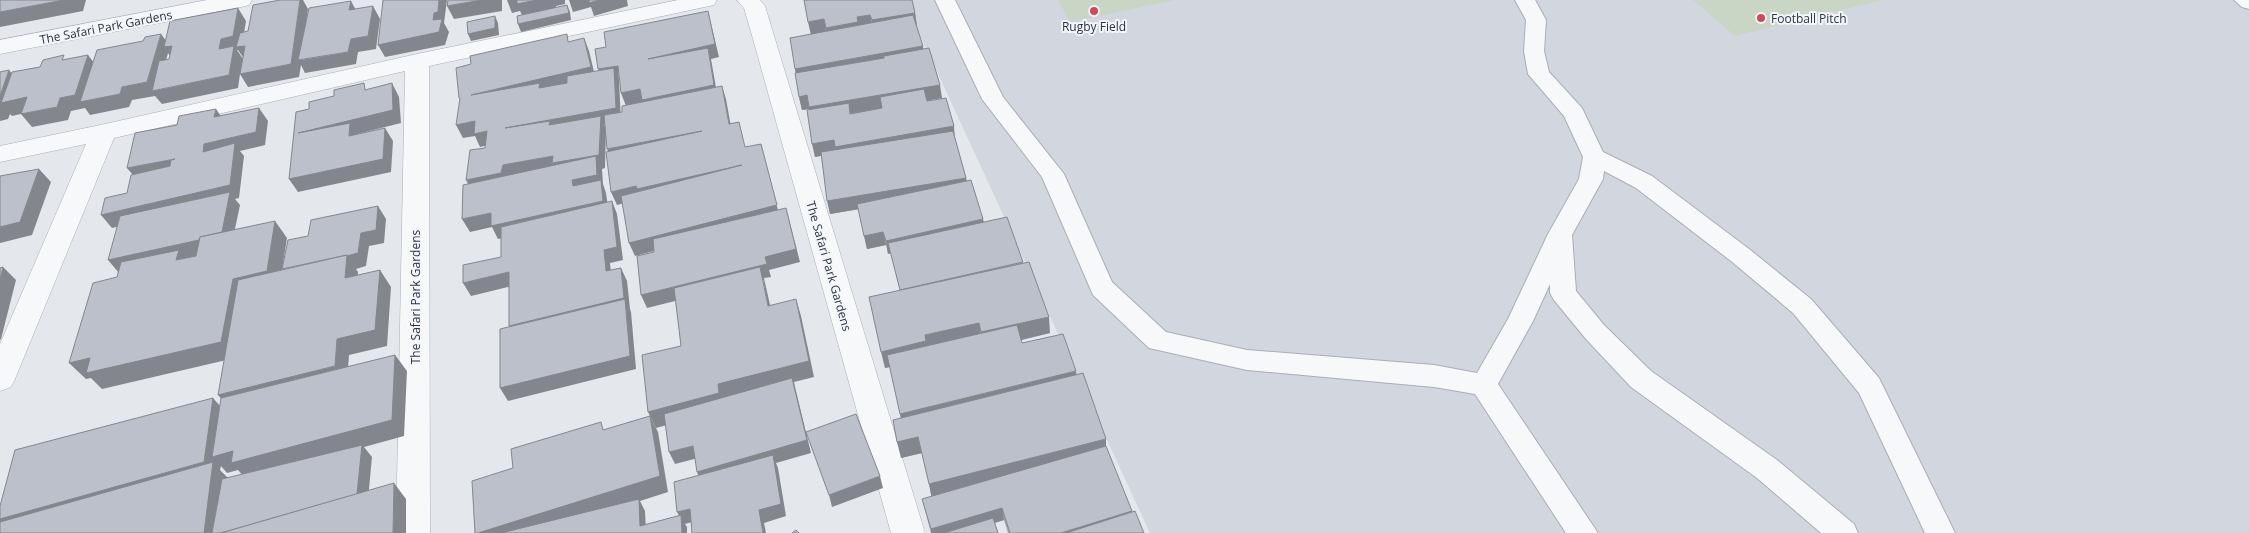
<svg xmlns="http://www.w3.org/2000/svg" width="2249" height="533" viewBox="0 0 2249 533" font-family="'Open Sans',sans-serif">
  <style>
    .built { fill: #d2d6de }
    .green { fill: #c9d6c5 }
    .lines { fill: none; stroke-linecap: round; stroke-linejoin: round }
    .lane-casing { stroke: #a9aeb7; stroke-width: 2 }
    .street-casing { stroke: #a9aeb7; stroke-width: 1 }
    .lane { fill: #f7f8fa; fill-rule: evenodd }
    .street { fill: #f7f8fa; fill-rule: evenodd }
    .wall { fill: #a1a5ae }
    .shaded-wall { fill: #83868d; fill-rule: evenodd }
    .building { fill: #bbc0ca; stroke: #83868d }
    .poi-dot { fill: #d1495b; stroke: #f4f6f9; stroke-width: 2 }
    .labels { text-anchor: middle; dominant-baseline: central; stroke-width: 4; stroke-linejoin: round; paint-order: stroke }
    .poi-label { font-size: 12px; fill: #2b3445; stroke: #f4f6f9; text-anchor: start }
    .street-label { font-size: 12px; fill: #2b3445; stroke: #f4f6f9 }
  </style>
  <rect width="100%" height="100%" fill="#e4e7ec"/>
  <!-- built -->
  <polygon class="built" points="904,0 2249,0 2249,533 1150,533"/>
  <!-- green -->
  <g class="green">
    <polygon points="1058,0 1175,0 1070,22"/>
    <polygon points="1693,0 1883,0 1735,36"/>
  </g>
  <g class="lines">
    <defs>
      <g id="lane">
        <polygon points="935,0 955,0 1003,97 1064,174 1112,282 1166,332 1247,350 1434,365 1477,373 1508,319 1548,234 1579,179 1583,157 1564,116 1528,74 1524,51 1526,20 1515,0 1535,0 1546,20 1544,51 1549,72 1582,108 1603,152 1652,176 1749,249 1811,299 1879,378 1955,533 1925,533 1859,393 1793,313 1731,261 1636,188 1604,171 1603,179 1572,235 1576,291 1604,325 1651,371 1777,460 1854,524 1858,533 1821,533 1757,478 1631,387 1586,339 1554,300 1550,293 1550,284 1533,321 1498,384 1598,533 1566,533 1475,394 1434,387 1247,370 1149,348 1093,295 1042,177 982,99"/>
        <polygon points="2234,0 2249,0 2249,9 2242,7"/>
      </g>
      <g id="street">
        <polygon points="207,0 252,0 249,5 241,7 0,54 0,40"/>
        <polygon points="678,0 717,0 714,5 429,66 430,533 396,533 405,71 114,138 15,379 11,387 0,391 0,344 86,144 0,162 0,146 105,124 417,54"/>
        <polygon points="737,0 760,0 765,6 925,533 891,533 753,39 744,8"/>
      </g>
    </defs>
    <!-- lane casing -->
    <use href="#lane" class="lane-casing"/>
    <!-- street casing -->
    <use href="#street" class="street-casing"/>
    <!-- lane -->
    <use href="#lane" class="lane"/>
    <!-- street -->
    <use href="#street" class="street"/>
  </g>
  <!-- wall -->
  <polygon class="wall" points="804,0 915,13 917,26 916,26 923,49 942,98 927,100 955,139 967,181 984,222 1023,263 1050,333 1022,340 1022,343 1077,375 1132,512 1144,533 1008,533 1004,520 995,523 998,533 931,533 922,499 932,497 922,453 901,458 901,418 890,367 885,368 900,290 891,253 888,254 886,245 867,249 859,209 830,214 821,156 815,157 809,109 802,110 799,97 795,69 811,34"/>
  <!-- shaded-wall -->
  <g class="shaded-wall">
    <polygon points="64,0 86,0 83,11 0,27 0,12"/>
    <polygon points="300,0 303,0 308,9 301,60 348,52 351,39 368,36 373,6 380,19 376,49 358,52 356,64 305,73 301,65 299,77 248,87 240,74 238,88 162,104 155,96 132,100 129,107 90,115 85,108 71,111 68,120 32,127 21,114 57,107 60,98 75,95 88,55 98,68 88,100 120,94 122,87 147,82 161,34 170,46 172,46 182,59 173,60 168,53 158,90 229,75 233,51 229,52 227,62 219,49 221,39 233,36 238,8 246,21 242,46 245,46 253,59 245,60 238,50 237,50 243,59 240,74 291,64"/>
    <polygon points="439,0 447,0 444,23 449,32 445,45 385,57 378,45 433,20 434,13"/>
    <polygon points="482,0 502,0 502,11 454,19 447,6"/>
    <polygon points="507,0 565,0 565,4 556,6 556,10 523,17 520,11 512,13"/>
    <polygon points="569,0 627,0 628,6 594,16 591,7 573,12"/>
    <polygon points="351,1 358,14 349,10"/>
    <polygon points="567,5 570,12 571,20 521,32 518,24"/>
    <polygon points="708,11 719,57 711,59 718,99 626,106 621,93 648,59"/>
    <polygon points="915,13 917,26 874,33 872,20"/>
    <polygon points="870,15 873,28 828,41 826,28 857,17"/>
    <polygon points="495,16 498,23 499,35 471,41 468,34"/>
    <polygon points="824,19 826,32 811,35 808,22"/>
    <polygon points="584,38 589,51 596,80 544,92 471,95"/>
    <polygon points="923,46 925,59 798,82 795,69"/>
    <polygon points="618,66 619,81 621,121 604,124 606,129 605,168 602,169 603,184 606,193 609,214 498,239 492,227 470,232 462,219 491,213 603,201 473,193 466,180 503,165 553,156 505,128 603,82 598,69"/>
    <polygon points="9,70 19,83 27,97 38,110 12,116 10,114 8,119 0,121 0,96"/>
    <polygon points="392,83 399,97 401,123 357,134 358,136 298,133"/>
    <polygon points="940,85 942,98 882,108 880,97 882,108 812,120 809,109 802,110 799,97 807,95"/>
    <polygon points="722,86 726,99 733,138 729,124"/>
    <polygon points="259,108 268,121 265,145 240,151 244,156 239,198 235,199 240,205 231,248 119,273 108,260 228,200 112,228 101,215 203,152 204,144"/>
    <polygon points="216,109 225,122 214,117"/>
    <polygon points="475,121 487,131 493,144 480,147 475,136 463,138 456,125"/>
    <polygon points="954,126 955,139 836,153 815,157 812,144 834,140"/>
    <polygon points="385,128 393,141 391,172 298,192 289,179"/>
    <polygon points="702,131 612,162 607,149"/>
    <polygon points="761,144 780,218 635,256 629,243"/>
    <polygon points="175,159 184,172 138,181 127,168"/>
    <polygon points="742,165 640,199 617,205 611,192 636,186"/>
    <polygon points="39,169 51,182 32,235 0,243 0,227"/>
    <polygon points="966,178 968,191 830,214 827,201"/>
    <polygon points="612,201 617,214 623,260 610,263 612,284 606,271 604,250"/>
    <polygon points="378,206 386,219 384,243 369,246 366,266 356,269 358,272 356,295 345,278 347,255"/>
    <polygon points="786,208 800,262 769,270 771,277 764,278 774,323 768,306 763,279 647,308 641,295 765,257"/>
    <polygon points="983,219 985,232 888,243 891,253 888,254 886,241"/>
    <polygon points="275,221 287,238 279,288 235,358 102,389 91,378 86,379 69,363 233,279"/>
    <polygon points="883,232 886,245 867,249 864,236"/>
    <polygon points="3,267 16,280 1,339 0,340 0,280"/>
    <polygon points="621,268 627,281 630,309 631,312 636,369 508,401 500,388 516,339 509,326"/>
    <polygon points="380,270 391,287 387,346 349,355 347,382 232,411 218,395"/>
    <polygon points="509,272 516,285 471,296 463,283"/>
    <polygon points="796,299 801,316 814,377 794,382 796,391 811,453 776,463 778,468 786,516 764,523 766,533 763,533 702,485 697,472 725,409 656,428 648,412 718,384"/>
    <polygon points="1049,317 1050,333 983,349 981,332"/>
    <polygon points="979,323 981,339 930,358 885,368 881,352 925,335"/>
    <path d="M395,355L407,371L404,436L364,447L372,457L367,510L278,533H203L0,523V519L213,398L227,414ZM221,466L227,473L238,470L246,479L228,478L220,470Z"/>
    <polygon points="1076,371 1077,388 903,430 900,414"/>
    <polygon points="650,416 658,432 668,492 640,501 645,511 646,533 478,533"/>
    <polygon points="918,437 922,453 901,458 897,442"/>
    <polygon points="1106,439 1106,455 932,500 929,484"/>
    <polygon points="693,446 698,458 675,464 669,452"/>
    <polygon points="880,476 883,488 832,507 829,495"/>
    <polygon points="394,483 406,499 406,533 393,533"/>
    <polygon points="1002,508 1004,520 960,533 931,533 931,529"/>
    <polygon points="690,509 695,521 685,524 687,527 687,533 682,533 681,519 677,512"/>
    <polygon points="1132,511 1101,533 1061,533"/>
  </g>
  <!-- building -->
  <g class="building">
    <polygon points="0,0 64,0 0,12"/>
    <polygon points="280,0 300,0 291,64 240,74 245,46 236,47 240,33 248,31 253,5"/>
    <polygon points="383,0 439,0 438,12 434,13 433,20 442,19 439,32 378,45"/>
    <polygon points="448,0 482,0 447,6"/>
    <polygon points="517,0 537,0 517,4"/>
    <polygon points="589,0 600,0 589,3"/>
    <polygon points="804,0 912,0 915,13 872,20 870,15 857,17 858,22 826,28 824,19 808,22"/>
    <polygon points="351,1 349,10 373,6 368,36 351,39 348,52 298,60 309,8"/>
    <polygon points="567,5 569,13 518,24 517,16"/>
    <polygon points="238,8 233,36 221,39 219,49 234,46 229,75 152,91 159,61 169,59 172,46 164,47 170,21"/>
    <polygon points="708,11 715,44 648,59 708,48 714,85 642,100 640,89 621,93 618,66 598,69 595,49 606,47 604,32"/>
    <polygon points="913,15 923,46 795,69 790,38"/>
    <polygon points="495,16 495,28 468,34 467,22"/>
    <polygon points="161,34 147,82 122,87 120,94 80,102 97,50 143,41 145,37"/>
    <polygon points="567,34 568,42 584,38 591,67 471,95 540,83 539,88 567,83 567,76 614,68 616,108 505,128 550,121 549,125 601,116 599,155 552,163 553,156 503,165 501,173 466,180 470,150 485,148 487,131 474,134 475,121 456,125 460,98 459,98 456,68 471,64 470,56"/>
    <polygon points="929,48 940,85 809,107 807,95 799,97 795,73 884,58 884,56"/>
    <polygon points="64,55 62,60 88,55 75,95 60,98 57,107 21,114 27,97 1,103 12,72 40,67 43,60"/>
    <polygon points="9,70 0,96 0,72"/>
    <polygon points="364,83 365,90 392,83 393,110 298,133 350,123 349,136 385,128 383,159 289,179 296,112 309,109 309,102 334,96 334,90"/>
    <polygon points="722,86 729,124 739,122 745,147 761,144 777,205 629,243 621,196 742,165 637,189 636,186 611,192 606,152 702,131 607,149 604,115 622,112 622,106"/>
    <polygon points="924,89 927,101 946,98 954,126 835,147 834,140 812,144 807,110 849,103 850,114 882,108 880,97"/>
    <polygon points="259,108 256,132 204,144 203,152 235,143 230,185 101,215 105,198 127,193 131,175 170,166 171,160 175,159 127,168 135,133 177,125 179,116 216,109 214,117"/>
    <polygon points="953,131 966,178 827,201 821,152"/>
    <polygon points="596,156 597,175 572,180 573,186 601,180 603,201 491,226 491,213 462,219 463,185"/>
    <polygon points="39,169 20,222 0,227 0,176"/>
    <polygon points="971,180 983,219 886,241 883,232 864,236 857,204"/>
    <polygon points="230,192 222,232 200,237 199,240 108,260 120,216"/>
    <polygon points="612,201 617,247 604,250 606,271 621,268 624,298 509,326 509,272 463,283 463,265 501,257 501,227"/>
    <polygon points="378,206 376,230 361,233 358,253 347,256 347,255 282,269 288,240 308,236 311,220"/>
    <polygon points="786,208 796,249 765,257 767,264 641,295 637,256 654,252 653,239"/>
    <polygon points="1007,217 1023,262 900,290 888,243"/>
    <polygon points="275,221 267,271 233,279 221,342 86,373 90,358 69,363 93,283 117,277 121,262 179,250 176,260 196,256 200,237"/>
    <polygon points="347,255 345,278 380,270 375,330 337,339 335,366 218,395 238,280"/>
    <polygon points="1029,262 1049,317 981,332 979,323 925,335 926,341 881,352 869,297"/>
    <polygon points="3,267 0,280 0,268"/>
    <polygon points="760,267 768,306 796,299 809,361 718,384 719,393 648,412 642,355 681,346 674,288"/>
    <polygon points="625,299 630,356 500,388 500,329"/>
    <polygon points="1017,325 1022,343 1063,334 1076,371 900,414 887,355"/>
    <polygon points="395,355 392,420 231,463 233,451 212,457 221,398"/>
    <polygon points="1083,373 1106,439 929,484 918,437 897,442 893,420"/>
    <polygon points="792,378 807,440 697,472 693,446 669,452 664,414"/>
    <polygon points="213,398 204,462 0,519 0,506 15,450"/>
    <polygon points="856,414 880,476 829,495 806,432"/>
    <polygon points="650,416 660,476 478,533 475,533 472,481 513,468 511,449 601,422 603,430"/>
    <polygon points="362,445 357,494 228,531 220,533 212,533 222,479"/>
    <polygon points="1106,446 1132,511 1061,533 1010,533 1002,508 931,529 922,499"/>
    <polygon points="773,455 781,504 759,510 763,533 692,533 690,509 677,512 674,482"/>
    <polygon points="213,462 204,533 0,533 0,522"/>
    <polygon points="394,483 393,533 221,533"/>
    <polygon points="639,499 640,526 681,515 682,533 505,533 505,532"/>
    <polygon points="1135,511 1144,533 1066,533"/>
    <polygon points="993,518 998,533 944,533"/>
    <polygon points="796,530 799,533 792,533"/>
  </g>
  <!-- markers -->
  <g class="poi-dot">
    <circle cx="1094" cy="11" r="5"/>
    <circle cx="1761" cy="18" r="5"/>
  </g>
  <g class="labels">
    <!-- poi labels -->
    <g class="poi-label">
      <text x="1771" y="18">Football Pitch</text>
      <text x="1094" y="26" text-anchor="middle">Rugby Field</text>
    </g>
    <!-- street labels -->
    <g class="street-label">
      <text transform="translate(106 27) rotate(-11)">The Safari Park Gardens</text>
      <text transform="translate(829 266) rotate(74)">The Safari Park Gardens</text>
      <text transform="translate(415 297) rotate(-90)">The Safari Park Gardens</text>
    </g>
  </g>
</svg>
